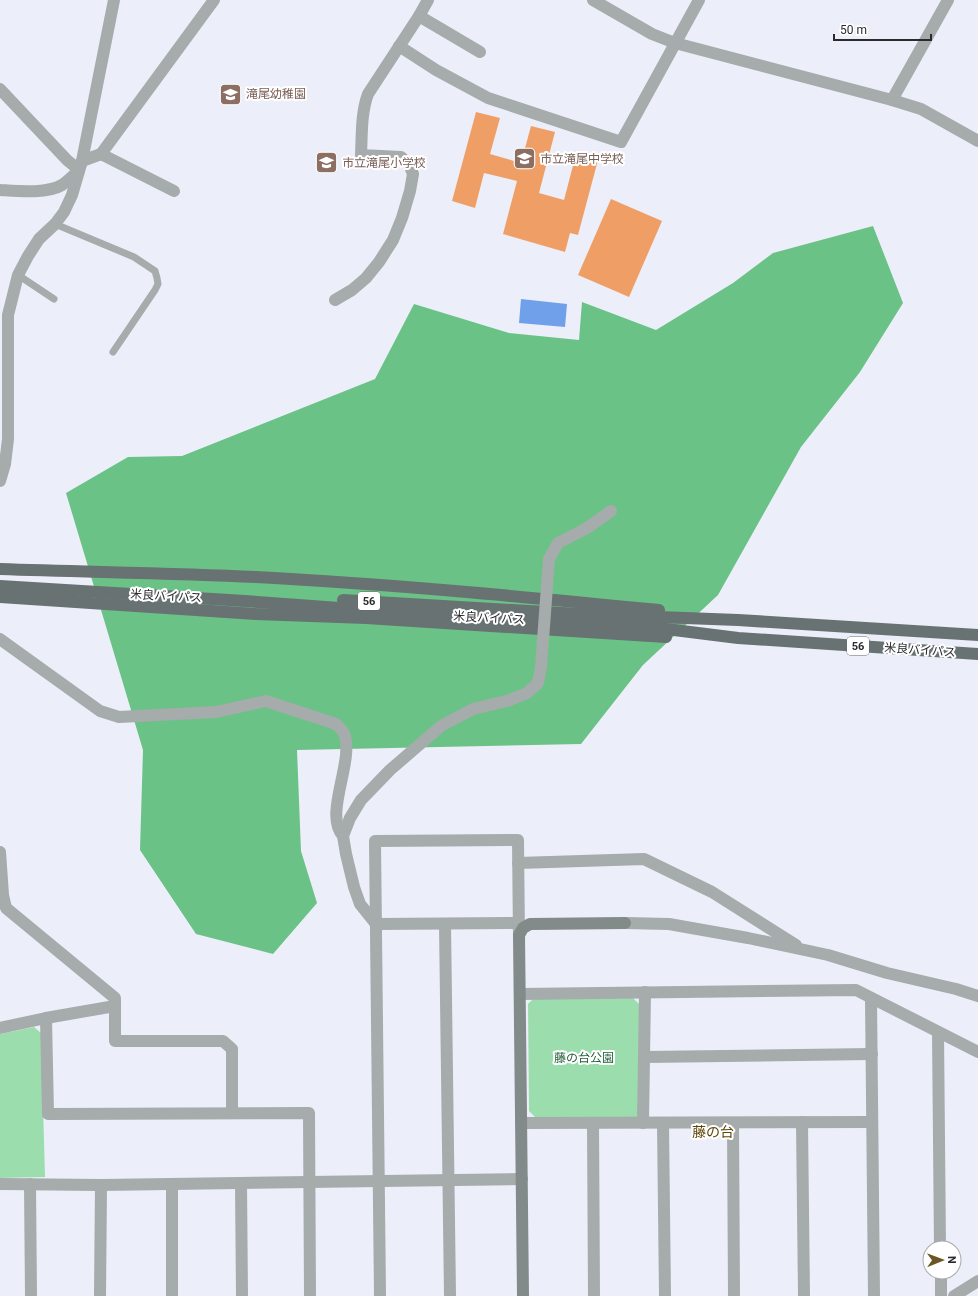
<svg xmlns="http://www.w3.org/2000/svg" width="978" height="1296" viewBox="0 0 978 1296" font-family="Roboto,'Noto Sans JP',sans-serif">
  <style>
    .green { fill: #9cddae }
    .forest { fill: #6bc286 }
    .water { fill: #70a0ea }
    .building { fill: #ef9f66 }
    .lines { fill: none; stroke-linecap: round; stroke-linejoin: round }
    .lane { stroke: #a6abab; stroke-width: 7 }
    .street { stroke: #a6abab; stroke-width: 12 }
    .secondary { stroke: #828a8a; stroke-width: 12 }
    .primary { stroke: #687273; stroke-width: 12 }
    .street-bridge { stroke: #a6abab; stroke-width: 12 }
    .labels { text-anchor: middle; dominant-baseline: central; stroke-width: 4; stroke-linejoin: round; paint-order: stroke }
    .shield { fill: #fff; stroke: #696a6d; stroke-width: 1 }
    .shield-label { font-size: 11px; font-weight: bold; fill: #292a2e }
    .education-label { font-size: 12px; fill: #785e54; stroke: #fff; text-anchor: start }
    .street-label { font-size: 12px; fill: #292a2e; stroke: #fff }
    .park-label { font-size: 12px; fill: #25633b; stroke: #fff }
    .quarter-label { font-size: 14px; fill: #5d4607; stroke: #fff }
  </style>
  <rect width="100%" height="100%" fill="#eceff9"/>
  <!-- green -->
  <g class="green">
    <polygon points="633,998 640,1005 639,1117 535,1117 529,1111 528,1004 533,999"/>
    <polygon points="34,1027 41,1033 45,1177 0,1178 0,1034"/>
  </g>
  <!-- forest -->
  <polygon class="forest" points="873,226 903,303 860,372 801,447 718,595 643,665 581,744 297,750 301,851 317,903 273,954 196,934 140,850 143,750 66,493 128,457 182,456 375,379 414,304 509,333 579,340 582,302 656,330 733,283 773,253"/>
  <!-- water -->
  <polygon class="water" points="521,299 567,304 565,327 519,323"/>
  <!-- building -->
  <g class="building">
    <polygon points="476,112 500,118 490,154 521,163 531,126 555,132 539,193 564,200 576,154 598,160 578,235 570,233 565,252 503,234 517,181 484,173 475,208 452,201"/>
    <polygon points="611,199 662,221 629,297 578,275"/>
  </g>
  <g class="lines">
    <!-- lane -->
    <g class="lane">
      <polyline points="55,224 134,257 155,271 157,278 158,284 155,290 113,352"/>
      <polyline points="18,275 54,299"/>
    </g>
    <!-- street -->
    <g class="street">
      <polyline points="593,0 652,34 675,43 892,100 921,109 978,141"/>
      <polyline points="419,16 480,52"/>
      <polyline points="399,46 436,70 488,98 621,142 699,0"/>
      <path d="M0,89L67,160L79,170C74,175 68,181 62,185C47,194 17,191 0,190"/>
      <polyline points="892,100 948,0"/>
      <polyline points="101,154 174,191"/>
      <polyline points="82,161 101,154 214,0"/>
      <path d="M335,300L352,290L366,278L379,262L393,240L402,218L410,191L413,174L409,164L401,157L361,155C362,134 361,113 368,94L419,16L428,0"/>
      <polyline points="0,481 5,464 8,439 8,315 18,275 28,256 39,239 55,224 64,212 72,195 82,161 114,0"/>
      <polyline points="549,559 558,543 587,528 611,511"/>
      <path d="M0,639L100,711L119,717L216,712L266,701L336,724C338,726 342,730 344,733C355,761 323,814 343,836"/>
      <polyline points="0,852 3,895 6,908 115,998 115,1041 223,1041 232,1049 232,1113"/>
      <polyline points="518,863 644,859 712,892 796,945"/>
      <polyline points="519,923 376,924 360,904 354,887 346,854 343,836 350,818 361,800 390,770 441,726 473,709 510,700 527,693 538,683 541,667"/>
      <polyline points="625,923 669,924 748,938 828,955 887,973 956,989 978,996"/>
      <polyline points="445,924 450,1296"/>
      <polyline points="520,994 856,990 978,1052"/>
      <polyline points="871,998 874,1296"/>
      <polyline points="46,1018 48,1114 309,1113 310,1296"/>
      <polyline points="0,1028 46,1018 115,1006"/>
      <polyline points="938,1032 940,1248"/>
      <polyline points="645,1057 872,1054"/>
      <polyline points="802,1122 804,1296"/>
      <polyline points="521,1123 872,1122"/>
      <polyline points="593,1123 594,1296"/>
      <polyline points="643,1123 645,992"/>
      <polyline points="663,1123 665,1296"/>
      <polyline points="733,1123 734,1296"/>
      <polyline points="241,1183 242,1296"/>
      <polyline points="0,1184 101,1185 522,1179"/>
      <polyline points="30,1184 31,1296"/>
      <polyline points="172,1184 172,1296"/>
      <polyline points="941,1272 941,1296"/>
      <polyline points="100,1296 101,1185"/>
      <polyline points="380,1296 375,841 518,840 519,939"/>
      <polyline points="954,1296 978,1281"/>
    </g>
    <!-- secondary -->
    <polyline class="secondary" points="523,1296 519,935 523,928 530,924 625,923"/>
    <!-- primary -->
    <g class="primary">
      <path d="M0,569C85,572 170,573 256,577C391,584 525,597 659,610"/>
      <polyline points="0,586 245,601 408,613 658,628 738,638 978,654"/>
      <polyline points="0,597 256,614 366,618 666,637"/>
      <polyline points="343,600 579,614 738,620 978,635"/>
    </g>
    <!-- street-bridge -->
    <polyline class="street-bridge" points="541,667 549,559"/>
  </g>
  <!-- icons -->
  <defs>
    <symbol id="school-square" viewBox="-11 -11 22 22"><rect x="-9" y="-9" width="18" height="18" rx="4" fill="#8d6e63" stroke="#fff"/><path d="M0-5L7-2L0 1L-7-2ZM-4 1L0 2.5L4 1V4Q0 6-4 4Z" fill="#fff"/></symbol>
  </defs>
  <g fill-rule="evenodd">
    <use href="#school-square" x="218" y="82" width="25" height="25"/>
    <use href="#school-square" x="512" y="146" width="25" height="25"/>
    <use href="#school-square" x="314" y="150" width="25" height="25"/>
  </g>
  <g class="labels">
    <!-- shield labels -->
    <g class="shield">
      <rect x="358" y="592" width="22" height="18" rx="3"/>
      <rect x="847" y="637" width="22" height="18" rx="3"/>
    </g>
    <g class="shield-label">
      <text x="369" y="601">56</text>
      <text x="858" y="646">56</text>
    </g>
    <!-- education labels -->
    <g class="education-label">
      <text x="246" y="94">滝尾幼稚園</text>
      <text x="540" y="159">市立滝尾中学校</text>
      <text x="342" y="163">市立滝尾小学校</text>
    </g>
    <!-- street labels -->
    <g class="street-label">
      <text transform="translate(166 596) rotate(3)">米良バイパス</text>
      <text transform="translate(489 618) rotate(3)">米良バイパス</text>
      <text transform="translate(920 650) rotate(4)">米良バイパス</text>
    </g>
    <!-- park labels -->
    <g class="park-label">
      <text x="584" y="1058">藤の台公園</text>
    </g>
    <!-- quarter labels -->
    <g class="quarter-label">
      <text x="713" y="1132">藤の台</text>
    </g>
  </g>
  <!-- north arrow -->
  <g transform="translate(942 1260) rotate(89)"><circle r="19" fill="#ffffff" stroke="#a9aaab"/>
  <path d="M0-3L7 15L0 10L-7 15Z" fill="#6b5725"/>
  <text y="-6" font-size="11" font-weight="bold" text-anchor="middle" fill="#292a2e">N</text>
  </g>
  <!-- scale -->
  <path d="M834 34v6h97v-6" fill="none" stroke="#292a2e" stroke-width="2"/>
  <text x="840" y="34" font-size="12" fill="#292a2e" stroke="#ffffff" stroke-width="3" paint-order="stroke">50 m</text>
</svg>
